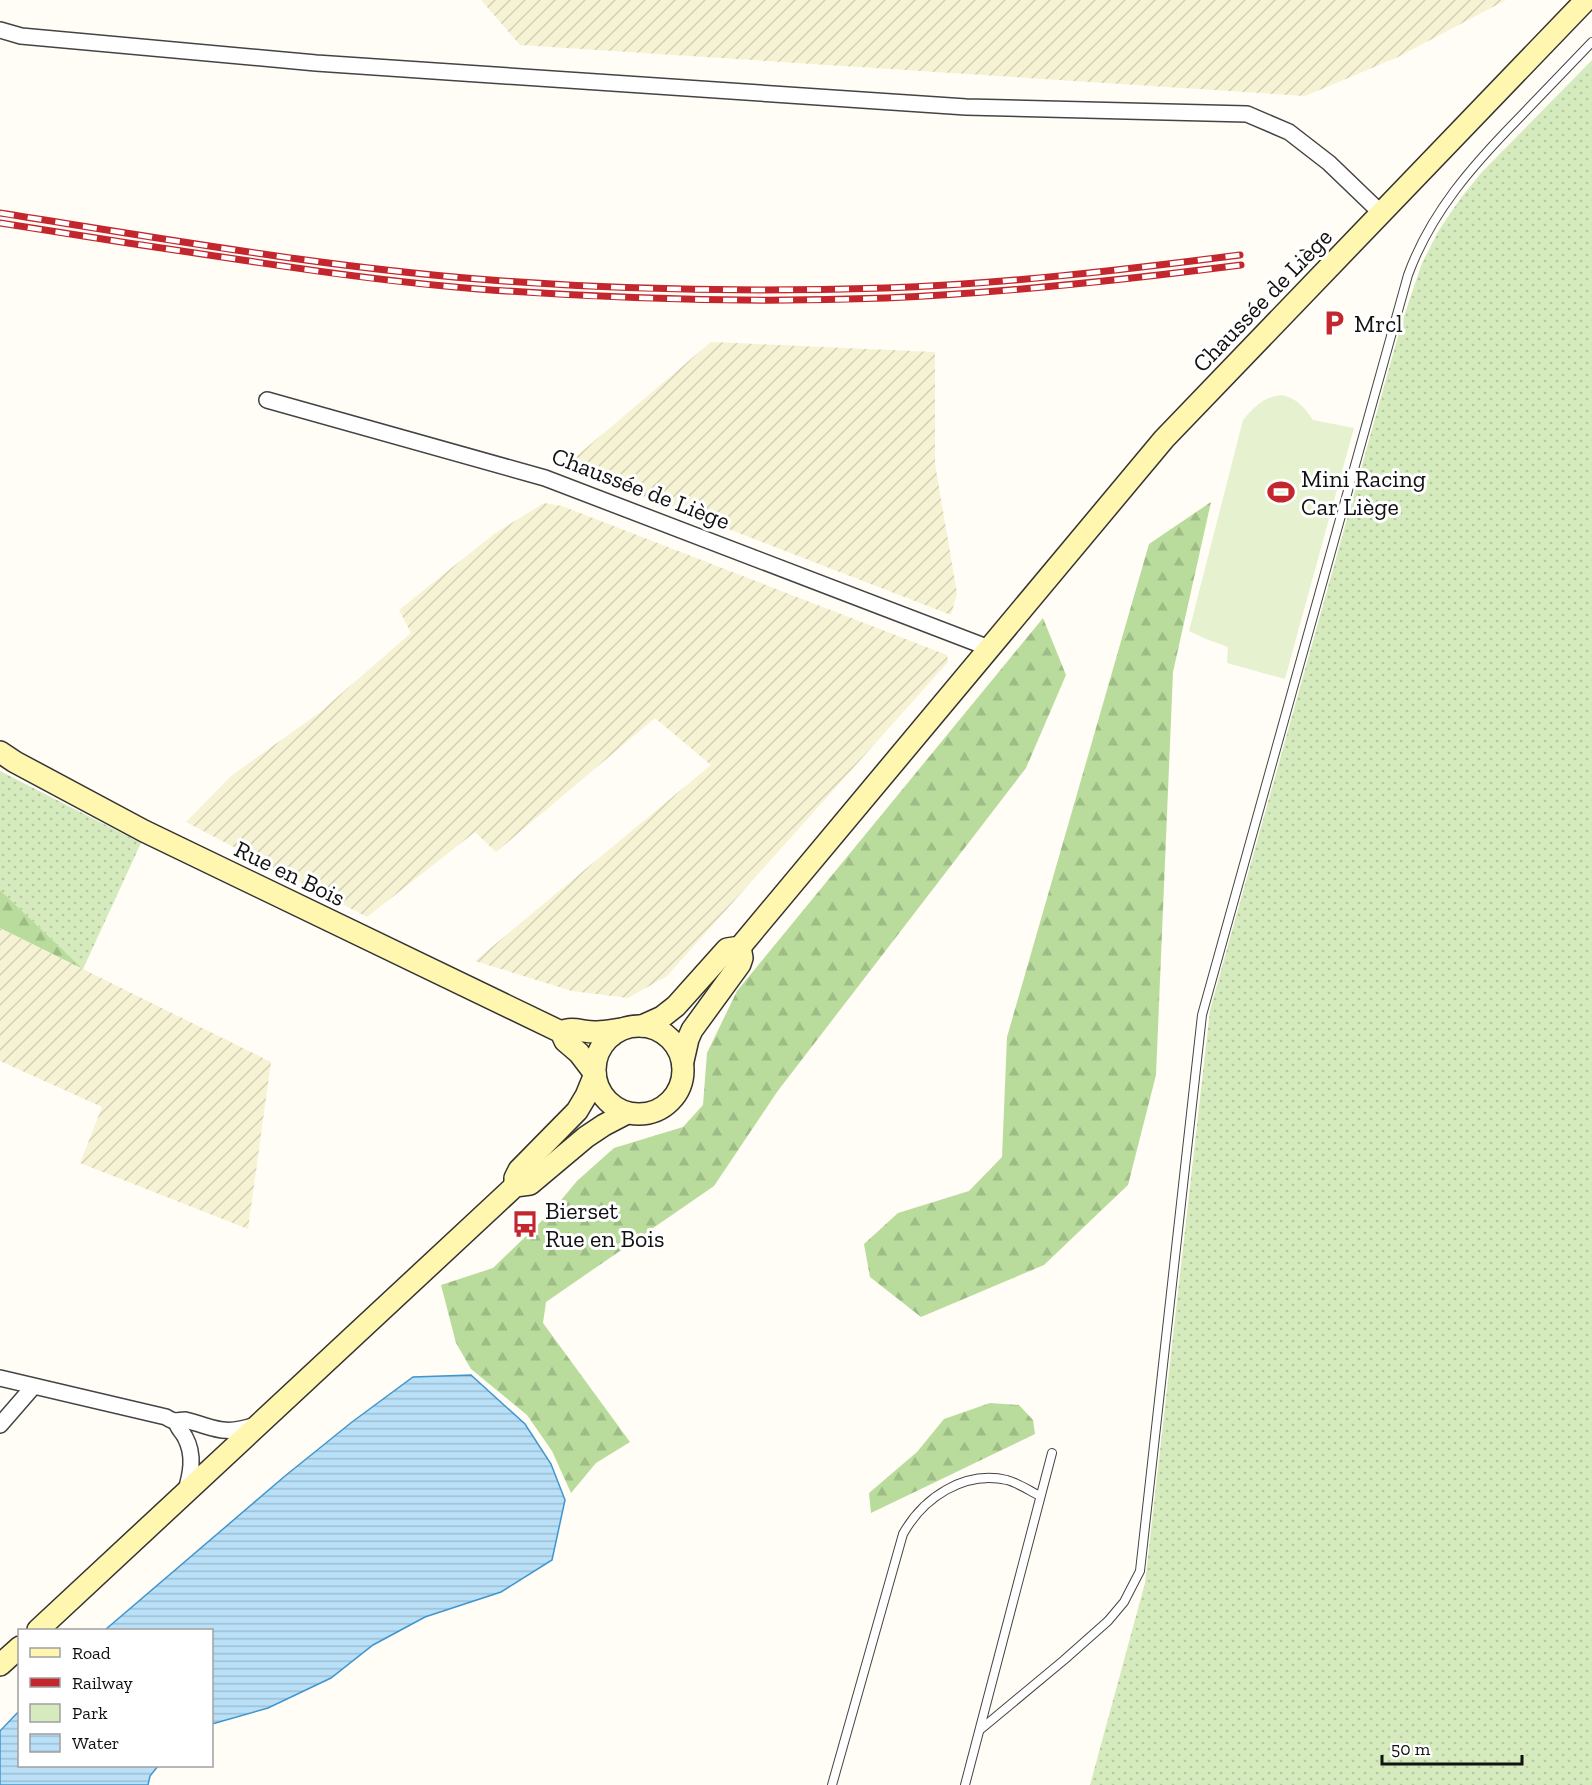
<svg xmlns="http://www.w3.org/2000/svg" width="1592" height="1785" viewBox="0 0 1592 1785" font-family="'Zilla Slab',serif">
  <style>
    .farmland { fill: url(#farmland-furrows) }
    .green { fill: url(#green-dots) }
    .forest { fill: url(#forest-firs) }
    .pitch { fill: #e6f2cf }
    .water { fill: url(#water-rules); stroke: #3f96cf; stroke-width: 1.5 }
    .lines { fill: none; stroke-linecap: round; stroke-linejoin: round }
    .lane-casing { stroke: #444; stroke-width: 10 }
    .street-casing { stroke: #444; stroke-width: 18 }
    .secondary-casing { stroke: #333; stroke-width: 24 }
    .lane { stroke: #fff; stroke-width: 8 }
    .street { stroke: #fff; stroke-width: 15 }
    .secondary { stroke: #fff6b0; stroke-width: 21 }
    .rail-casing { stroke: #c4262e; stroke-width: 7 }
    .rail { stroke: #fff; stroke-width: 4.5; stroke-dasharray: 14; stroke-linecap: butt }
    .labels { text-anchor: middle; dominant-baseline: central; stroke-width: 6; stroke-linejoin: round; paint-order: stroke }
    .street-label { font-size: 24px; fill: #111; stroke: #fff }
    .poi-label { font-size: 24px; fill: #111; stroke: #fff; text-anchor: start }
  </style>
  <defs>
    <pattern id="farmland-furrows" width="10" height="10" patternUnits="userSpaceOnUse" patternTransform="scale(1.5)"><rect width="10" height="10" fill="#f6f3d4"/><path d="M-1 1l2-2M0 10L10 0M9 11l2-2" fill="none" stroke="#d2cfb5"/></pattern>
    <pattern id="green-dots" width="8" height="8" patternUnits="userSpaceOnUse" patternTransform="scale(1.5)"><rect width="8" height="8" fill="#d5ebbd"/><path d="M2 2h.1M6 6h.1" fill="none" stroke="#b6c8a1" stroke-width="1.8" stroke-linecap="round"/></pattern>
    <pattern id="forest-firs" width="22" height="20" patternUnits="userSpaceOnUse" patternTransform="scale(1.5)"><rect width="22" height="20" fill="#b9dc9c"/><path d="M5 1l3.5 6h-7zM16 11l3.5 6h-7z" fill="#9ebc85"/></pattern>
    <pattern id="water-rules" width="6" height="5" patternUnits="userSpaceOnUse" patternTransform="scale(1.5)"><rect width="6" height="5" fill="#b9e0f7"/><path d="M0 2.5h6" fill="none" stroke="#9ebfd3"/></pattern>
  </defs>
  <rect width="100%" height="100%" fill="#fffdf5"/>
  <!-- farmland -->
  <g class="farmland">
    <polygon points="481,0 1506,0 1398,57 1305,96 520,45"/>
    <polygon points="711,342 935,352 935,464 957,593 951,615 565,466"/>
    <polygon points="544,503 562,506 947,655 948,662 667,976 628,998 572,991 475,961 711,765 655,718 496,852 475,832 367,917 186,822 231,776 319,713 411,633 399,610 494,534"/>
    <polygon points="0,928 271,1062 248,1229 80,1163 102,1107 0,1061"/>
  </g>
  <!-- green -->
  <g class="green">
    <polygon points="1592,60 1592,1785 1090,1785 1145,1583 1210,1010 1402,322 1422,263 1439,230 1460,199 1481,173"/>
    <polygon points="0,771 141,843 83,969 0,890"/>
  </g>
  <!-- forest -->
  <g class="forest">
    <polygon points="1211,502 1173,672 1156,1075 1128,1185 1044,1265 921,1317 870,1277 864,1244 898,1213 969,1191 1002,1157 1007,1037 1149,544"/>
    <polygon points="1043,618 1066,675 1026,768 777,1092 714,1186 546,1302 543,1323 630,1442 596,1463 571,1493 552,1451 527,1415 471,1369 456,1343 441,1285 493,1268 552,1211 577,1181 614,1148 683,1127 703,1105 707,1053 737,991"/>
    <polygon points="0,890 83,969 0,928"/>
    <polygon points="990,1403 1019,1405 1033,1420 1035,1434 871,1513 869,1493 917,1452 944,1419"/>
  </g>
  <!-- pitch -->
  <path class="pitch" d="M1282,395C1298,399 1304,407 1313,420L1354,428L1285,679L1227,663L1228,647L1206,639L1189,631L1243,420C1255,406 1264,397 1282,395Z"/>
  <!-- water -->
  <g class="water">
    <polygon points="471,1375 525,1424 551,1464 565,1500 552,1560 501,1592 425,1617 373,1645 331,1678 268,1708 212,1724 212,1630 105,1630 285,1476 352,1422 413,1377"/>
    <polygon points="19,1711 20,1766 158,1766 150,1776 148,1785 0,1785 0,1731"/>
  </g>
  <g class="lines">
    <defs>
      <g id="lane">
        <path d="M981,1729L1064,1660L1108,1621L1124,1602L1140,1571L1202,1015L1408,275C1431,212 1473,165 1519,118C1543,93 1568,67 1592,42"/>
        <path d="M832,1785L903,1534C923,1498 964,1470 1007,1480C1018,1483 1030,1491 1040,1496"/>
        <polyline points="965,1785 1052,1453"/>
      </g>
      <g id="street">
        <polyline points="0,30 21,36 316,63 966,107 1247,114 1289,132 1329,163 1381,213"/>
        <polyline points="267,400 545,478 989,648"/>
        <path d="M0,1378L166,1417C169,1419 172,1421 176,1421C179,1421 182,1420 185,1420C217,1428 222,1436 256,1425"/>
        <path d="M176,1421C177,1428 182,1431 185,1437C195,1455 191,1475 185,1493"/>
        <polyline points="0,1425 33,1387"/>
      </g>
      <g id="secondary">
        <polyline points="0,752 15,762 144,831 561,1032 565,1041 579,1053 595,1074"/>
        <circle cx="639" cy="1070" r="44"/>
        <polyline points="642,1026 662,1017 676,1006 727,949 740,947 1164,439 1586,0"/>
        <path d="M561,1032C573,1026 584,1033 597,1032C605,1032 614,1030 622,1029"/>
        <polyline points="683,1061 688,1039 692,1030 740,964 742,958 740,947"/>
        <polyline points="515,1186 515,1178 519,1170 577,1111 586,1096 595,1074"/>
        <polyline points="38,1630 515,1186 530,1184 586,1137 604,1125 627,1113"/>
        <polyline points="0,1665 20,1647"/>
      </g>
    </defs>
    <!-- lane casing -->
    <use href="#lane" class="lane-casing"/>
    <!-- street casing -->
    <use href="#street" class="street-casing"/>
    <!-- secondary casing -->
    <use href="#secondary" class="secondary-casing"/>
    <!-- lane -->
    <use href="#lane" class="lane"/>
    <!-- street -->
    <use href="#street" class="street"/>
    <!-- secondary -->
    <use href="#secondary" class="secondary"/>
    <defs>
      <g id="rail">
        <path d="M0,213C159,238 318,266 478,279C613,290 749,292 885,288C1003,284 1122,270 1240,255"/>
        <path d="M0,223C81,236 161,248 242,260C320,272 399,283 478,289C614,299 750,303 886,298C1005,293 1123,280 1241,265"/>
      </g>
    </defs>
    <!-- rail casing -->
    <use href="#rail" class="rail-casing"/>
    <!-- rail -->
    <use href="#rail" class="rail"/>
  </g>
  <!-- icons -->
  <defs>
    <symbol id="parking-bare" viewBox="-9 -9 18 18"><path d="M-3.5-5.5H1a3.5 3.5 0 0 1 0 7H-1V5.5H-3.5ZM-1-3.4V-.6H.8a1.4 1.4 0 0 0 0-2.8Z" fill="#c4262e" stroke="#fff" stroke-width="2.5" paint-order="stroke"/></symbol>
    <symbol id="stadium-bare" viewBox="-9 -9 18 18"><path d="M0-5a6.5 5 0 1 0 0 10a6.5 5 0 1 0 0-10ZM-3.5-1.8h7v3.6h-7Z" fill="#c4262e" stroke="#fff" stroke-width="2.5" paint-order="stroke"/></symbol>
    <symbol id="bus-bare" viewBox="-9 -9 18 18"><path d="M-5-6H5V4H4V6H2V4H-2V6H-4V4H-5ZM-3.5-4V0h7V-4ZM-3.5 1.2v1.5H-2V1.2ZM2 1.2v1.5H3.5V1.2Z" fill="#c4262e" stroke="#fff" stroke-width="2.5" paint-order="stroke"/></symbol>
  </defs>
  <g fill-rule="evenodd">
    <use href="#parking-bare" x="1315" y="304" width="38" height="38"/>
    <use href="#stadium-bare" x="1262" y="473" width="38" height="38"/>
    <use href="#bus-bare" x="506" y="1205" width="38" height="38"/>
  </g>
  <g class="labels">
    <!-- street labels -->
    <g class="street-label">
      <text transform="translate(1262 300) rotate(-46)">Chaussée de Liège</text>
      <text transform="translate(641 488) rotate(21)">Chaussée de Liège</text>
      <text transform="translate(290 873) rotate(26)">Rue en Bois</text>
    </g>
    <!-- poi labels -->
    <g class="poi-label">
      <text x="1354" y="323">Mrcl</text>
      <text x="1301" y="478">Mini Racing<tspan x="1301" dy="28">Car Liège</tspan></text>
      <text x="545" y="1210">Bierset<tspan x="545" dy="28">Rue en Bois</tspan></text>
    </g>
  </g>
  <!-- legend -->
  <rect x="18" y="1629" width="195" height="138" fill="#ffffff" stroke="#a0a0a0" stroke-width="1.5"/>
  <rect x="30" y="1648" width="30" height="9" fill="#fff6b0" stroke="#a0a0a0" stroke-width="1.5"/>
  <text x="72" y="1659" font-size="18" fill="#111111">Road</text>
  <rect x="30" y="1678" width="30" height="9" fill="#c4262e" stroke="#a0a0a0" stroke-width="1.5"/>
  <text x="72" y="1689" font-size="18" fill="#111111">Railway</text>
  <rect x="30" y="1704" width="30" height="18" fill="#d5ebbd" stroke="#a0a0a0" stroke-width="1.5"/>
  <text x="72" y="1719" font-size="18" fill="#111111">Park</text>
  <rect x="30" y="1734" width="30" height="18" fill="url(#water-rules)" stroke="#a0a0a0" stroke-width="1.5"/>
  <text x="72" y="1749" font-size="18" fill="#111111">Water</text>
  <!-- scale -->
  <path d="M1382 1755v9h140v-9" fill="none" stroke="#111111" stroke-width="3"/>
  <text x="1391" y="1755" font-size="18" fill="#111111" stroke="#ffffff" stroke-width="4.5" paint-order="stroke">50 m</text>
</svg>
